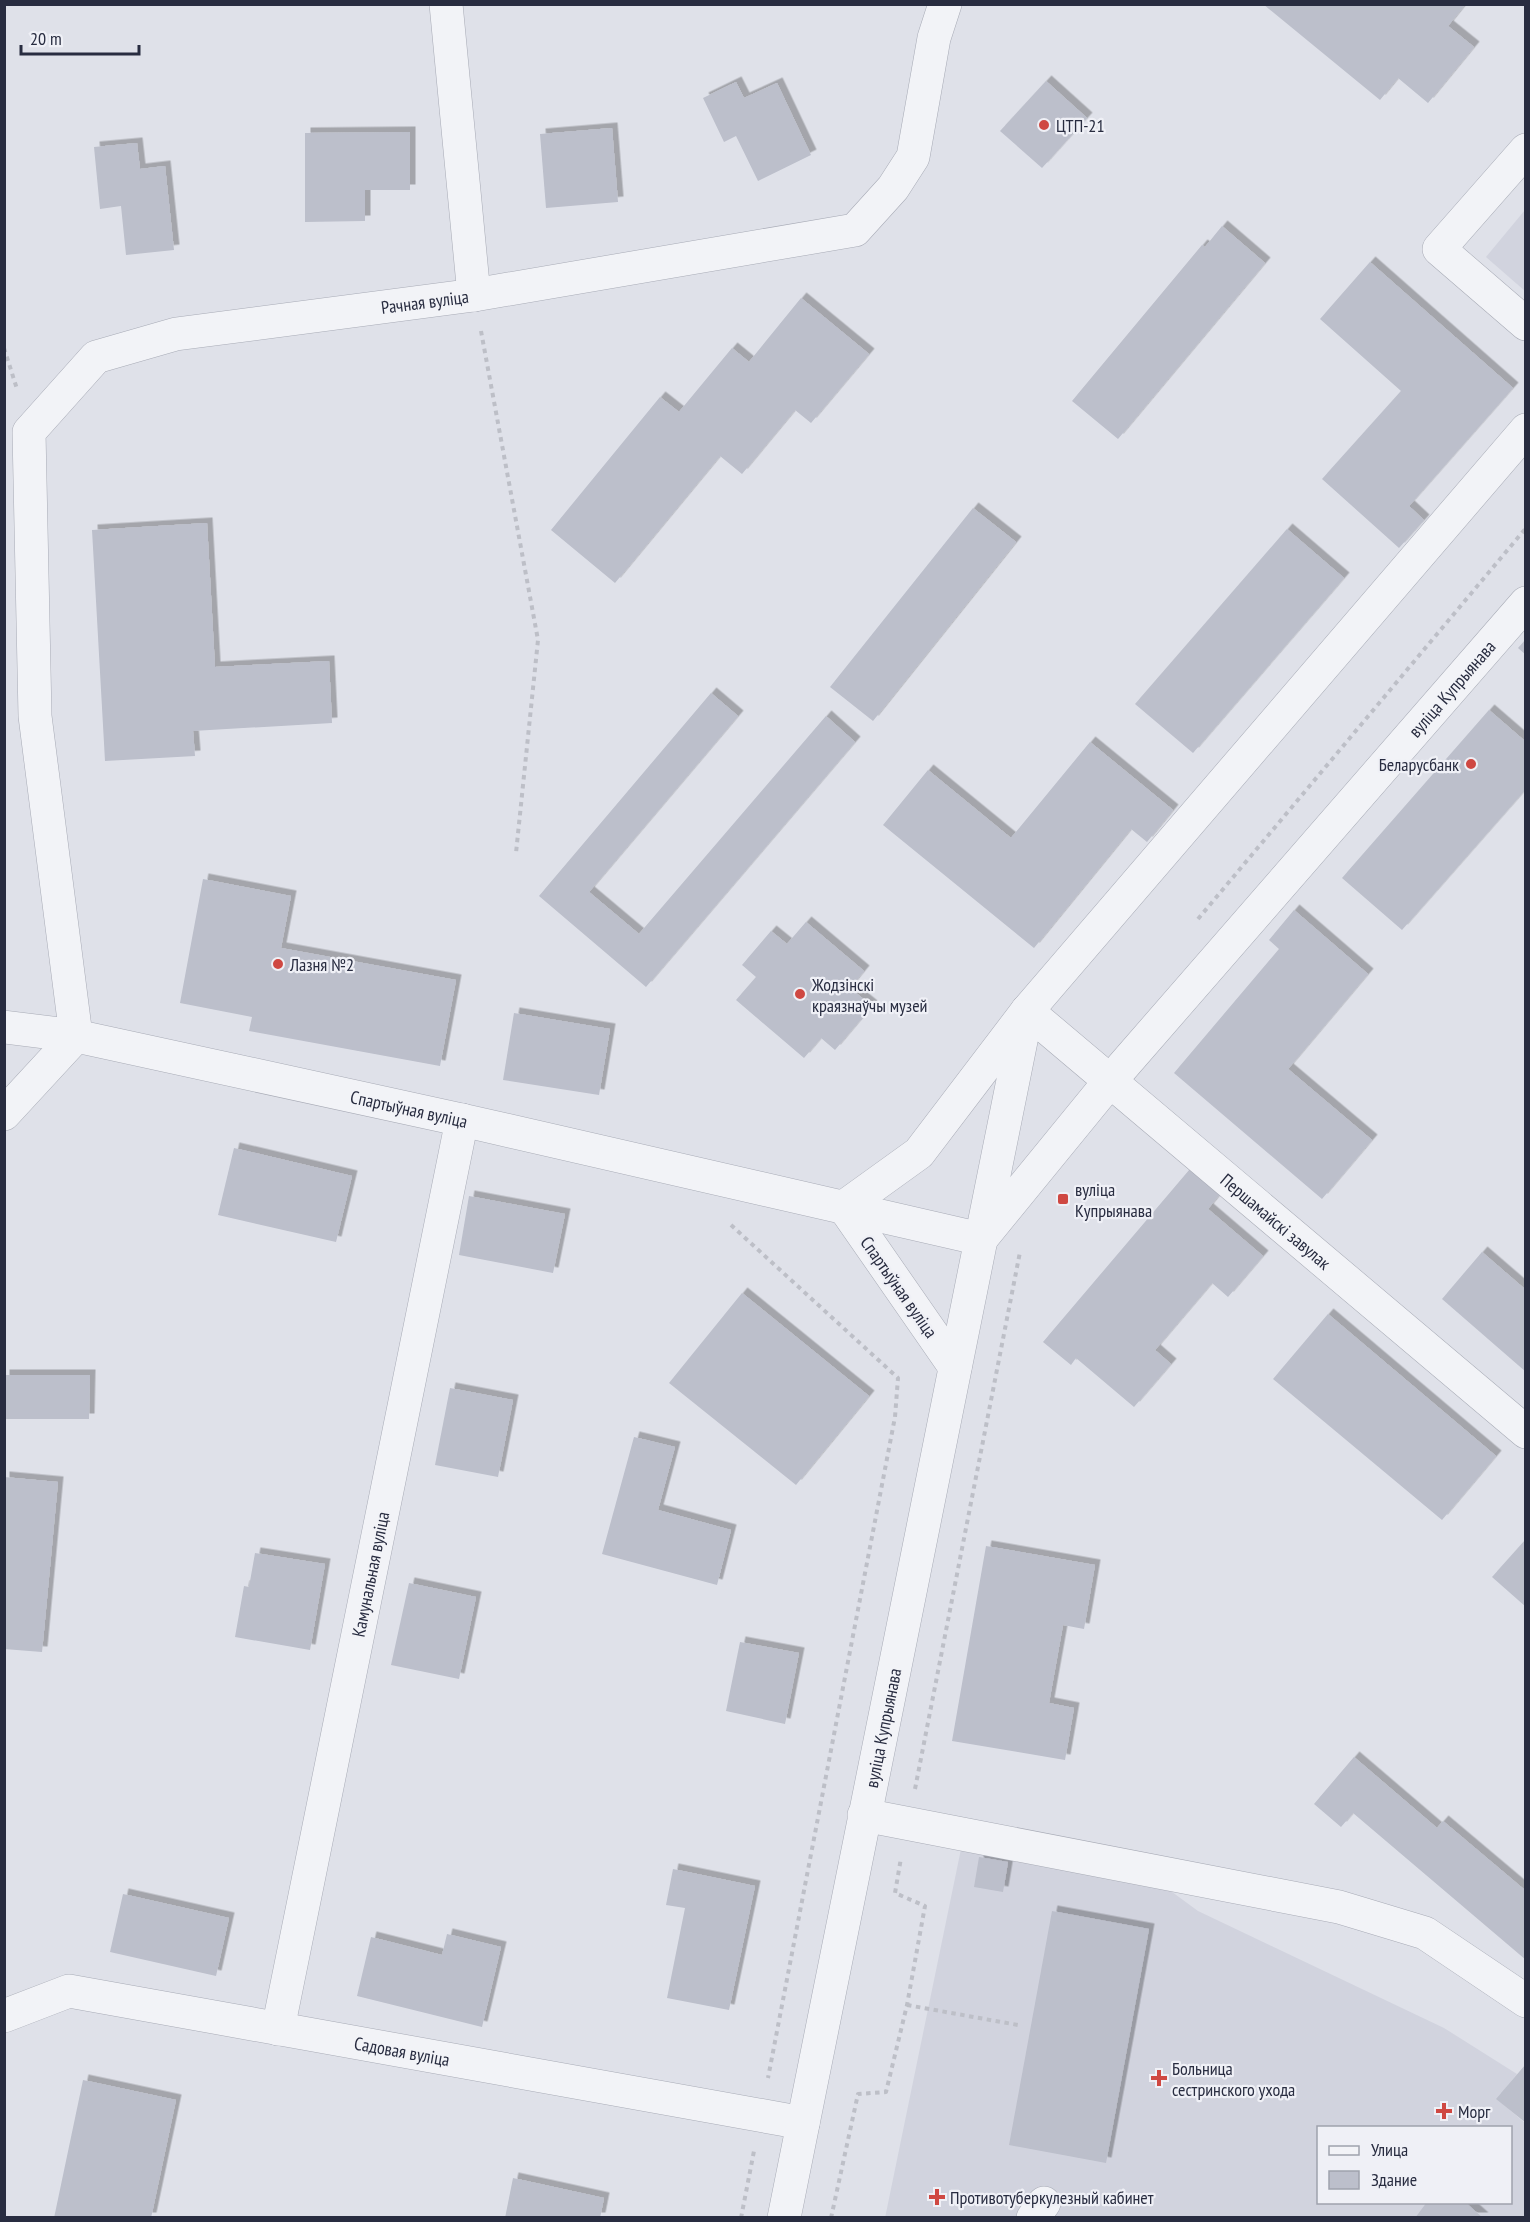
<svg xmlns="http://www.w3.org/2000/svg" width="1530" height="2222" viewBox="0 0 1530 2222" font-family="'PT Sans Narrow',sans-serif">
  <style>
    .built { fill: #d1d3de; fill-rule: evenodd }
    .building { fill: #bcbfcb; filter: url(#shadow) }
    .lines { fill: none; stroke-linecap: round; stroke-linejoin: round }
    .minor-casing { stroke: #a8abb6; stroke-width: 34 }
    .path { stroke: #bdbfc7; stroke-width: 4; stroke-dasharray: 4.5 4.5; stroke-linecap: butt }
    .minor { stroke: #f2f3f7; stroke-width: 33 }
    .poi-dot { fill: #cf4842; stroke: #eff0f6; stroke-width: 2 }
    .labels { text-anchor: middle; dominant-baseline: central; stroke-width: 4.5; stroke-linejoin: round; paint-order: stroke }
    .poi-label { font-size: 18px; fill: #282c40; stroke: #eff0f6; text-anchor: start }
    .street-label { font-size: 18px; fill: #282c40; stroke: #eff0f6 }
  </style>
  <defs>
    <filter id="shadow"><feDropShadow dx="5.5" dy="-5.5" stdDeviation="0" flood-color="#0004"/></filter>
  </defs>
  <rect width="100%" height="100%" fill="#dfe1e9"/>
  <!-- built -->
  <g class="built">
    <polygon points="1525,210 1525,291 1486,257"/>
    <path d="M961,1849L1168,1889L1198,1911L1444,2028L1517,2074L1497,2099L1525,2123V2217L885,2218ZM1318,2128H1510V2202H1318Z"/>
  </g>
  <!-- building -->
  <g class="building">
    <polygon points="1263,4 1462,4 1464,6 1448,26 1474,47 1428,103 1398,78 1380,100"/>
    <polygon points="1046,81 1087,118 1042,168 1000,131"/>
    <polygon points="736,82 744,98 777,83 811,155 758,181 736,136 724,142 703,98"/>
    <polygon points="612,128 618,202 546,208 540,134"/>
    <polygon points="410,132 410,190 365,190 365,221 305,222 305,133"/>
    <polygon points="137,143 140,169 165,166 174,250 126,255 121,206 100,209 94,147"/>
    <polygon points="1222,226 1265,263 1118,439 1072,401 1202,245 1205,247"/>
    <polygon points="1370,262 1513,388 1409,506 1424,520 1399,548 1322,479 1401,391 1320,319"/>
    <polygon points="801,298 869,354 811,423 795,410 742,474 720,456 615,583 551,530 660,397 679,412 732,348 749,362"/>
    <polygon points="973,508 1016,542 873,721 830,687"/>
    <polygon points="207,523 215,667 329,661 332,723 193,731 195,756 105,761 92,530"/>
    <polygon points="1287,529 1344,578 1193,753 1135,704"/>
    <polygon points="1526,639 1526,655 1518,648"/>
    <polygon points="711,693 738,716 589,892 639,934 826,716 855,742 646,987 539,896"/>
    <polygon points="1489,710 1526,742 1526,789 1402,930 1342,878"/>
    <polygon points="1090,742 1173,810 1147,842 1131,829 1034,948 883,825 928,770 1011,838"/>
    <polygon points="203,879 291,896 281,948 456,980 440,1066 249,1031 252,1017 180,1003"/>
    <polygon points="1294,910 1368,974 1288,1069 1372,1140 1322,1199 1174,1073 1279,949 1269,940"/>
    <polygon points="806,922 864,971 850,988 872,1006 835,1050 821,1038 804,1058 736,1000 756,977 742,965 771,931 787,944"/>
    <polygon points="514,1013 610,1029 599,1095 503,1080"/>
    <polygon points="234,1148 352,1176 336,1242 218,1215"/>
    <polygon points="1190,1169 1220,1194 1208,1209 1263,1256 1228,1297 1212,1283 1155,1350 1171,1364 1134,1407 1076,1358 1071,1365 1043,1342"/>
    <polygon points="469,1196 565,1214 553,1273 459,1255"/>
    <polygon points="1482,1252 1526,1290 1526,1372 1442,1299"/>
    <polygon points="742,1293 869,1396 796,1485 669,1383"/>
    <polygon points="1328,1314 1496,1456 1442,1520 1273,1379"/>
    <polygon points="4,1375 90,1375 89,1419 4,1419"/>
    <polygon points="450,1388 513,1400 498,1477 435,1465"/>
    <polygon points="634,1437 675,1447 658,1510 731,1530 717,1585 602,1554"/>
    <polygon points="4,1477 58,1482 42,1652 4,1649"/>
    <polygon points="1526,1539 1526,1607 1492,1577"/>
    <polygon points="986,1546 1095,1565 1084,1629 1063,1625 1049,1703 1074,1708 1065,1760 952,1741"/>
    <polygon points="255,1553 325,1564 310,1650 235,1637 244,1586 249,1587"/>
    <polygon points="409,1583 476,1597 459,1679 391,1665"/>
    <polygon points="740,1642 799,1653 785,1724 726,1711"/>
    <polygon points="1354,1757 1437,1828 1443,1821 1526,1891 1526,1960 1353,1813 1341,1827 1314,1804"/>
    <polygon points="979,1857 1008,1862 1003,1892 974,1887"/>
    <polygon points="673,1869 755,1886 729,2010 667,1998 685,1908 666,1905"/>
    <polygon points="123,1894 229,1918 216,1976 110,1952"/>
    <polygon points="1052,1911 1149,1929 1106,2163 1009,2145"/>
    <polygon points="447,1934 501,1947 482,2027 357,1996 371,1937 442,1955"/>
    <polygon points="1526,2064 1526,2123 1496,2099"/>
    <polygon points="83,2080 176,2100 151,2218 54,2218"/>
    <polygon points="513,2178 604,2198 600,2218 505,2218"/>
    <polygon points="1427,2202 1465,2202 1483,2218 1415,2218"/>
  </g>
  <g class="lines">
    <defs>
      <g id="minor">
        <polyline points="446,4 474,295"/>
        <polyline points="1526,150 1439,249 1526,324"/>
        <path id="s1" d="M4,1027L76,1036L35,716L29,432L96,357L176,334L474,295L855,230L893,188L913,157L934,38L945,4"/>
        <path id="s2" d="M4,1114L76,1036L462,1120L981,1239L1110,1081L1526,603"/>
        <polyline points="955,1367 844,1207 919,1153 1027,1011 1526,430"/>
        <polyline points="864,1815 1339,1907 1425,1933 1526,2001"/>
        <path id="s3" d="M4,2016L69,1991L803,2123"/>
        <path id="s4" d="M278,2029L462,1120"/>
        <path id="s5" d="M784,2218L1027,1011L1526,1432"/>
        <polyline points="1033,2218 1044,2203"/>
      </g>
    </defs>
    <!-- minor casing -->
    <use href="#minor" class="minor-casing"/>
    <!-- path -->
    <g class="path">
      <polyline points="481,331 538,640 516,853"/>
      <polyline points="4,348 17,389"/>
      <polyline points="1198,919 1526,528"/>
      <polyline points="731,1225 898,1378 895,1417 768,2078"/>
      <polyline points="915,1789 1020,1252"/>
      <polyline points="907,2005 1018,2025"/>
      <polyline points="741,2218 754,2151"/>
      <polyline points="831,2218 858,2094 886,2092 907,2005 925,1906 895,1893 901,1858"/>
    </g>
    <!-- minor -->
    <use href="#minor" class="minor"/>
  </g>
  <!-- markers -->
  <g class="poi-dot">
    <circle cx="1044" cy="125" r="6"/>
    <circle cx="1471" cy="764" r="6"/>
    <circle cx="278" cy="964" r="6"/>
    <circle cx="800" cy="994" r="6"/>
    <rect x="1057" y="1193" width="12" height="12" rx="3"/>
    <path d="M1156 2069h6v6h6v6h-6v6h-6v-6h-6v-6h6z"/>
    <path d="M1441 2102h6v6h6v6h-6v6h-6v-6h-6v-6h6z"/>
    <path d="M934 2188h6v6h6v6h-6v6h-6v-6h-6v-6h6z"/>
  </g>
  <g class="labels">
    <!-- poi labels -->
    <g class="poi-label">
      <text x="1056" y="125">ЦТП-21</text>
      <text x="1459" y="764" text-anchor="end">Беларусбанк</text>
      <text x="290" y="964">Лазня №2</text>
      <text x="812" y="984">Жодзінскі<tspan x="812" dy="21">краязнаўчы музей</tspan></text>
      <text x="1075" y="1189">вуліца<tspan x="1075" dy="21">Купрыянава</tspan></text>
      <text x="1172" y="2068">Больница<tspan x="1172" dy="21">сестринского ухода</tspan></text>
      <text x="1458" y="2111">Морг</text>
      <text x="950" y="2197">Противотуберкулезный кабинет</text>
    </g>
    <!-- street labels -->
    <g class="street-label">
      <text stroke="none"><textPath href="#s1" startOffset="1114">Рачная вуліца</textPath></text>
      <text stroke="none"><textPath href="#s2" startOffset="1758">вуліца Купрыянава</textPath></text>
      <text stroke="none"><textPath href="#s2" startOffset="447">Спартыўная вуліца</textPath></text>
      <text stroke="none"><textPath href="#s5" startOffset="1557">Першамайскі завулак</textPath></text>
      <text transform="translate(899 1287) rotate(55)">Спартыўная вуліца</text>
      <text stroke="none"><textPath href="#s4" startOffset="464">Камунальная вуліца</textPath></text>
      <text stroke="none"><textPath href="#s5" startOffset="500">вуліца Купрыянава</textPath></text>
      <text stroke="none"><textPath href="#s3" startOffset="408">Садовая вуліца</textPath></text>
    </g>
  </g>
  <!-- border -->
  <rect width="1530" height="2222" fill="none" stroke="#282c40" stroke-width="12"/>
  <!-- legend -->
  <rect x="1317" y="2126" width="195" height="78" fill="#eff0f6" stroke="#9fa2ad" stroke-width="1.5"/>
  <rect x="1329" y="2146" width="30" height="9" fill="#f2f3f7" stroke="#9fa2ad" stroke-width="1.5"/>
  <text x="1371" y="2156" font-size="18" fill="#282c40">Улица</text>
  <rect x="1329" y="2171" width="30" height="18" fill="#bcbfcb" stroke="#9fa2ad" stroke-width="1.5"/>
  <text x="1371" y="2186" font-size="18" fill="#282c40">Здание</text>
  <!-- scale -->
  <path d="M21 45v9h118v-9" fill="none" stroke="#282c40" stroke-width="3"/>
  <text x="30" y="45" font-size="18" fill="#282c40" stroke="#eff0f6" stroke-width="4.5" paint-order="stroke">20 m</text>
</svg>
